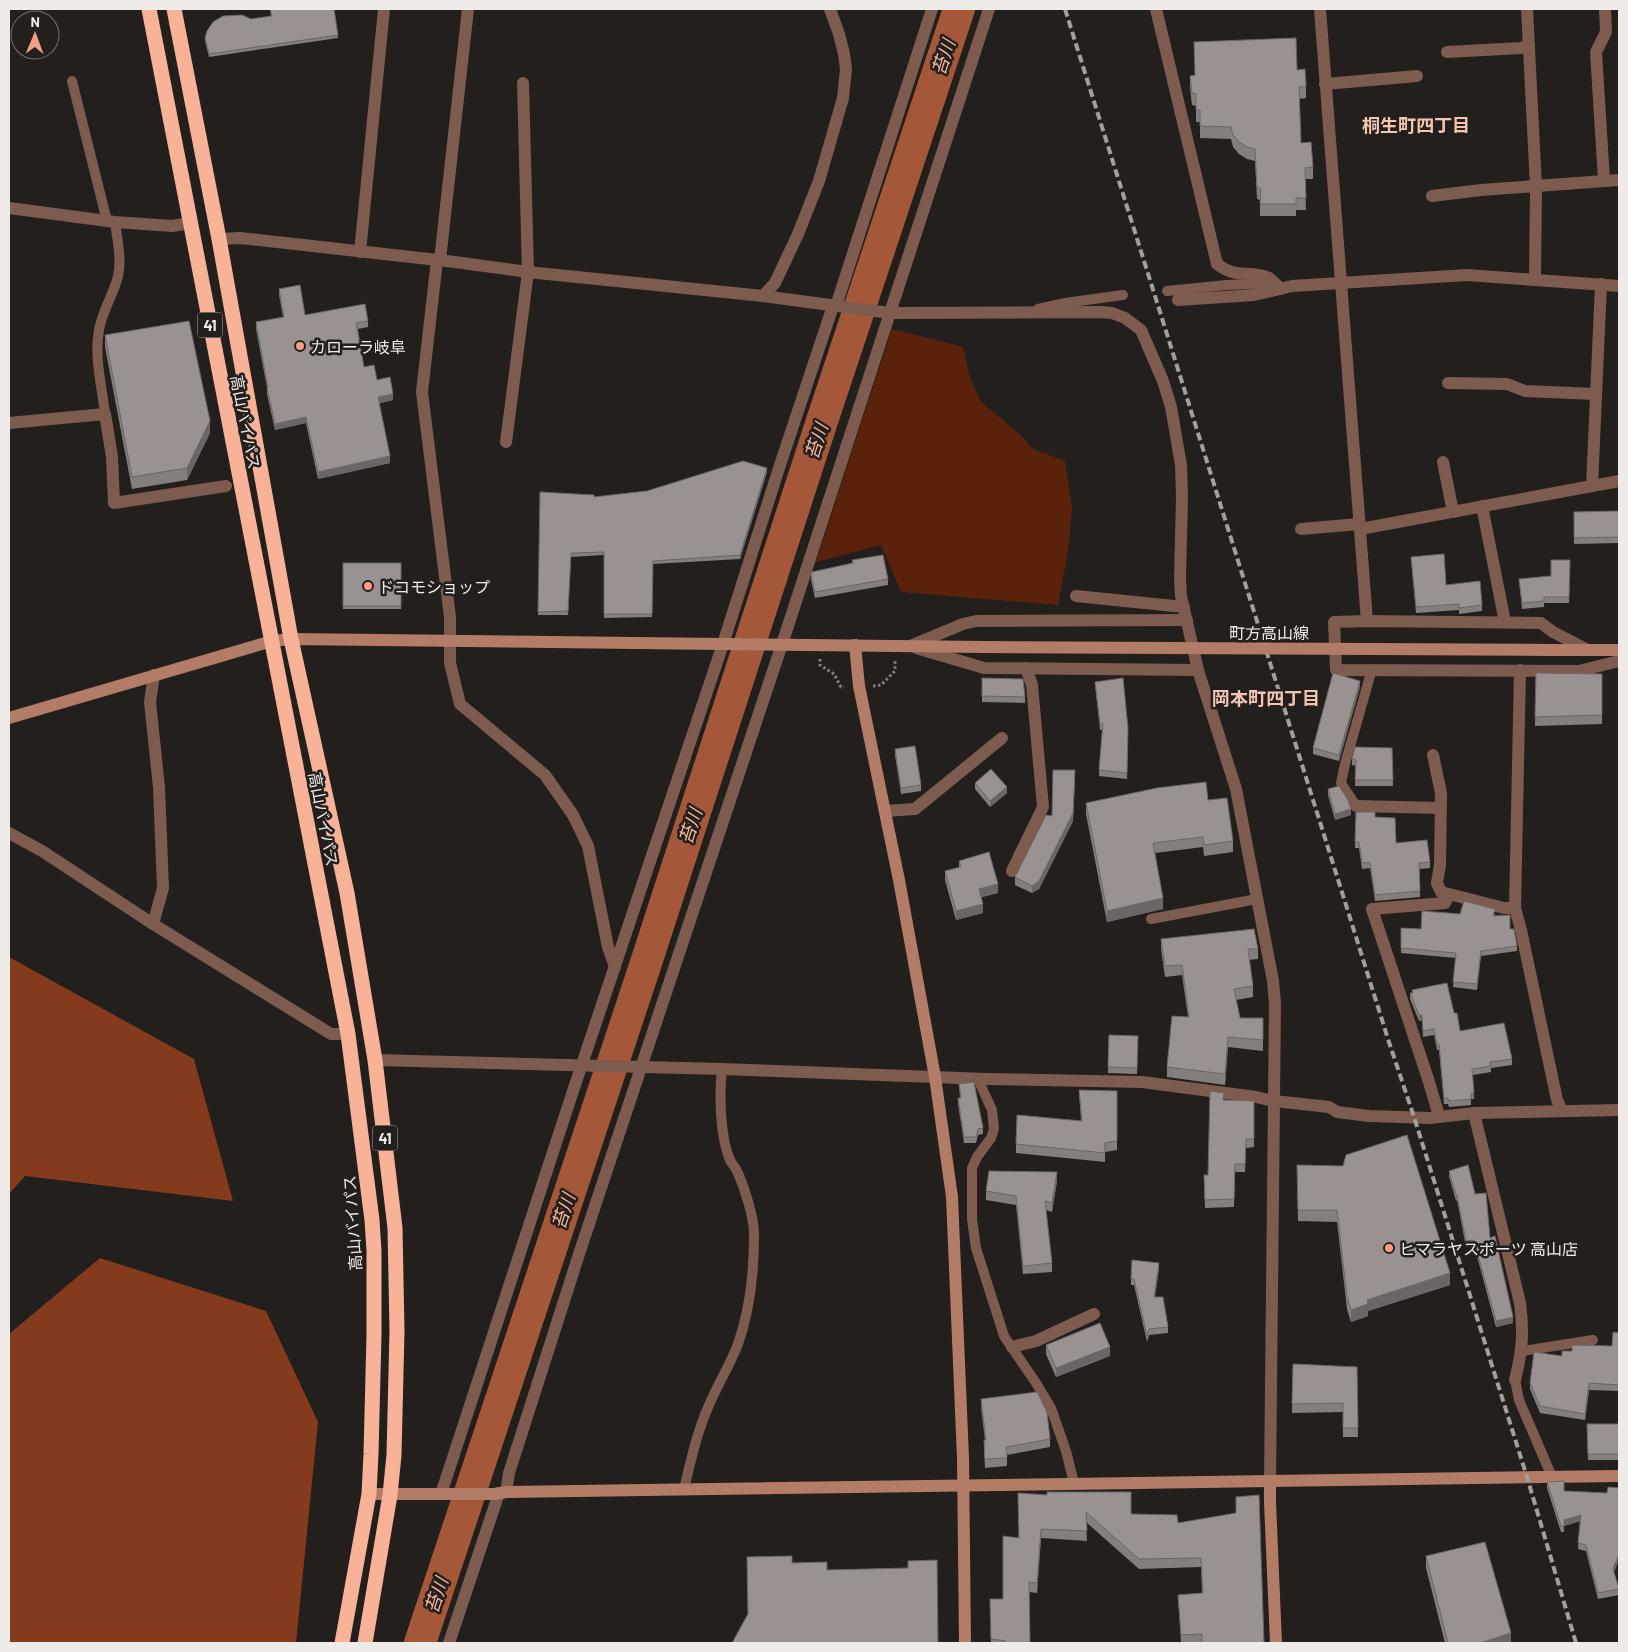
<svg xmlns="http://www.w3.org/2000/svg" width="1628" height="1652" viewBox="0 0 1628 1652" font-family="Barlow,'Noto Sans JP',sans-serif">
  <style>
    .green { fill: #5a220b }
    .forest { fill: #843a1c }
    .lines { fill: none; stroke-linecap: round; stroke-linejoin: round }
    .river { stroke: #a45739; stroke-width: 32 }
    .path { stroke: #84807e; stroke-width: 3; stroke-dasharray: 2.5 2.5; stroke-linecap: butt }
    .lane { stroke: #7d5b4e; stroke-width: 10 }
    .street { stroke: #7d5b4e; stroke-width: 12 }
    .secondary { stroke: #b37c67; stroke-width: 12 }
    .highway { stroke: #f7b298; stroke-width: 15 }
    .rail { stroke: #a29f9d; stroke-width: 4; stroke-dasharray: 8 4; stroke-linecap: butt }
    .secondary-bridge { stroke: #b37c67; stroke-width: 12 }
    .wall { fill: #847e7c }
    .shaded-wall { fill: #6b6665 }
    .building { fill: #999290; stroke: #6b6665 }
    .poi-dot { fill: #f2a081; stroke: #231f1d; stroke-width: 2 }
    .labels { text-anchor: middle; dominant-baseline: central; stroke-width: 5; stroke-linejoin: round; paint-order: stroke }
    .shield { fill: #231f1d; stroke: #b1aeac; stroke-width: 1 }
    .shield-label { font-size: 15px; font-weight: bold; fill: #eeebe9 }
    .poi-label { font-size: 16px; fill: #eeebe9; stroke: #231f1d; text-anchor: start }
    .street-label { font-size: 16px; fill: #eeebe9; stroke: #231f1d }
    .water-label { font-size: 18px; font-style: italic; fill: #fab79f; stroke: #231f1d }
    .neighbourhood-label { font-size: 18px; font-weight: bold; fill: #f4c5b3; stroke: #231f1d }
  </style>
  <rect width="100%" height="100%" fill="#231f1d"/>
  <!-- green -->
  <polygon class="green" points="892,329 963,347 970,378 981,402 1021,435 1033,449 1065,461 1072,508 1069,544 1058,605 901,592 881,545 816,562"/>
  <!-- forest -->
  <g class="forest">
    <polygon points="9,957 194,1059 233,1201 25,1176 9,1194"/>
    <polygon points="100,1258 266,1311 318,1422 296,1643 9,1643 9,1334"/>
  </g>
  <g class="lines">
    <!-- river -->
    <polyline class="river" points="420,1643 644,969 822,421 959,9"/>
    <!-- path -->
    <g class="path">
      <polyline points="820,659 820,665 834,674 841,687 844,687"/>
      <polyline points="873,686 881,685 895,671 895,660"/>
    </g>
    <!-- lane -->
    <g class="lane">
      <polyline points="72,81 107,221"/>
      <polyline points="1167,291 1226,285 1274,283"/>
      <polyline points="1038,309 1065,303 1123,295"/>
      <path d="M105,414C102,387 94,357 99,330C102,311 114,294 118,276C122,259 117,239 115,222"/>
      <polyline points="1356,806 1341,783 1345,764 1372,669"/>
      <polyline points="1151,919 1257,899"/>
      <polyline points="978,1079 992,1110 994,1129 991,1138 977,1157 972,1168 972,1219 976,1248 1004,1336 1036,1383 1051,1408 1066,1451 1074,1483"/>
      <polyline points="1522,1351 1593,1340"/>
      <polyline points="1515,1380 1519,1400 1552,1477"/>
      <path d="M684,1489C691,1460 697,1432 709,1405C718,1384 730,1365 738,1344C750,1310 754,1270 754,1235C754,1217 745,1189 738,1173C736,1168 732,1164 730,1160C720,1137 719,1094 722,1069"/>
    </g>
    <!-- street -->
    <g class="street">
      <path d="M1156,9L1217,264C1238,280 1249,269 1269,278C1273,281 1277,285 1281,289"/>
      <polyline points="1320,9 1367,621"/>
      <polyline points="1527,9 1536,187 1535,279"/>
      <polyline points="1447,52 1521,48 1529,45"/>
      <polyline points="1325,84 1417,76"/>
      <polyline points="1604,180 1596,52 1606,32 1605,9"/>
      <polyline points="1432,196 1481,190 1619,180"/>
      <polyline points="9,208 115,222 172,226 190,223"/>
      <polyline points="219,239 240,238 447,261 528,272 763,296 890,313 1101,312 1112,313 1125,318 1141,330 1163,381 1171,407 1181,465 1182,497 1180,578 1181,596 1198,670 1236,789 1273,981 1275,1004 1270,1482"/>
      <polyline points="360,252 384,9"/>
      <polyline points="437,260 422,392 450,617 450,663 460,704 545,775 573,815 588,846 608,947 615,967"/>
      <polyline points="440,260 468,9"/>
      <polyline points="763,296 775,283 798,234 819,181 843,98 846,69 844,54 839,34 830,9"/>
      <polyline points="1178,300 1254,295 1292,286 1467,275 1619,286"/>
      <polyline points="836,306 932,9"/>
      <polyline points="1448,383 1507,384 1525,391 1596,394"/>
      <polyline points="9,423 105,414 112,457 114,503 226,486"/>
      <polyline points="506,442 528,272 523,83"/>
      <polyline points="1443,462 1453,512"/>
      <polyline points="1592,486 1601,284"/>
      <polyline points="1482,506 1505,622"/>
      <polyline points="1301,529 1359,524"/>
      <polyline points="1360,529 1619,481"/>
      <polyline points="1076,596 1184,607"/>
      <polyline points="910,646 963,624 976,621 1187,620"/>
      <polyline points="916,648 984,668 1198,670"/>
      <polyline points="1588,650 1553,632 1541,623 1367,621 1334,622 1336,670 1579,671 1619,661"/>
      <polyline points="1520,670 1515,908 1521,930 1557,1100 1562,1111"/>
      <polyline points="1433,755 1441,793 1440,865 1437,883 1441,892 1449,894"/>
      <polyline points="1356,806 1441,808"/>
      <polyline points="885,811 915,809 1002,738"/>
      <polyline points="9,833 42,851 153,924 331,1034 348,1034"/>
      <polyline points="1012,871 1043,807 1032,685 1026,668"/>
      <polyline points="153,924 163,888 159,787 150,702 154,675"/>
      <polyline points="375,1060 722,1069 986,1079 1142,1082 1256,1097 1274,1101 1329,1107 1337,1112 1369,1116 1430,1118 1474,1113 1619,1110"/>
      <path d="M1474,1113L1520,1303C1524,1333 1522,1352 1515,1380"/>
      <polyline points="1439,1116 1429,1082 1372,909 1445,903 1449,894 1504,908 1515,908"/>
      <polyline points="1012,1347 1036,1341 1094,1314"/>
      <polyline points="506,1492 509,1473 580,1251 787,629 989,9"/>
      <polyline points="441,1494 573,1091 723,644 780,465 833,306"/>
      <polyline points="449,1643 499,1493"/>
    </g>
    <!-- secondary -->
    <g class="secondary">
      <polyline points="855,645 859,686 899,880 935,1077 952,1197 963,1458 965,1643"/>
      <polyline points="1555,650 1619,650"/>
      <polyline points="9,718 272,641 291,639 983,647"/>
      <polyline points="1270,1482 1270,1502 1276,1643"/>
      <polyline points="369,1494 495,1494 506,1492 1619,1476"/>
    </g>
    <!-- highway -->
    <g class="highway">
      <polyline points="149,9 348,1034 372,1220 374,1251 374,1335 371,1454 369,1494 342,1643"/>
      <polyline points="174,9 219,239 291,639 347,893 375,1060 395,1228 397,1331 394,1455 390,1495 365,1643"/>
    </g>
    <!-- rail -->
    <polyline class="rail" points="1065,9 1388,1039 1414,1117 1527,1477 1576,1643"/>
    <!-- secondary-bridge -->
    <polyline class="secondary-bridge" points="983,647 1555,650"/>
  </g>
  <!-- wall -->
  <g class="wall">
    <polygon points="270,9 334,9 338,38 209,57 205,41 205,38 251,19 271,17"/>
    <polygon points="1297,70 1306,86 1306,98 1299,99 1301,143 1313,167 1313,179 1305,179 1306,210 1296,210 1296,216 1260,216 1260,200 1257,199 1255,161 1247,159 1239,154 1233,147 1231,139 1200,138 1200,122 1196,122 1196,106 1192,105 1190,88 1190,76"/>
    <polygon points="279,289 305,315 368,321 368,327 358,329 364,367 377,380 393,400 379,403 390,463 318,479 306,423 275,430 267,394 267,388 256,329 256,322 283,317 279,295"/>
    <polygon points="105,335 210,433 187,480 132,489 105,347"/>
    <polygon points="767,472 740,559 653,564 652,617 604,618 604,555 571,557 568,615 538,615 538,612 594,497 647,491"/>
    <polygon points="1619,511 1619,543 1574,544 1574,512"/>
    <polygon points="1411,557 1446,585 1482,605 1482,611 1459,614 1459,610 1416,613"/>
    <polygon points="852,560 888,579 888,585 815,598 811,580 811,574 852,564"/>
    <polygon points="1570,560 1569,603 1544,603 1544,607 1522,609 1519,579 1551,576"/>
    <rect x="343" y="563" width="58" height="46"/>
    <polygon points="1536,673 1602,674 1602,724 1535,726"/>
    <polygon points="982,678 1025,697 1025,703 982,702"/>
    <polygon points="1095,682 1128,728 1127,779 1099,776 1102,730 1100,730"/>
    <polygon points="1360,687 1339,761 1313,754 1313,748"/>
    <polygon points="1392,748 1393,786 1355,786 1356,766 1352,765 1352,759"/>
    <polygon points="895,749 921,785 921,791 901,794 895,755"/>
    <polygon points="1075,778 1073,821 1039,889 1032,893 1015,885 1015,877"/>
    <polygon points="975,783 1007,793 990,807 975,789"/>
    <polygon points="1328,789 1351,815 1335,820 1328,795"/>
    <polygon points="1208,800 1233,841 1233,852 1204,856 1203,847 1155,853 1163,909 1107,922 1086,814 1086,803"/>
    <polygon points="1356,812 1375,817 1396,843 1430,862 1430,868 1419,869 1420,897 1375,901 1370,868 1362,869 1359,848 1355,848"/>
    <polygon points="959,861 998,893 981,897 983,913 956,920 945,880 945,871 959,867"/>
    <polygon points="1495,914 1495,916 1510,929 1517,946 1517,951 1481,956 1477,990 1453,987 1456,958 1401,953 1401,928 1421,929"/>
    <polygon points="1161,939 1258,949 1258,959 1249,960 1253,986 1253,997 1236,1000 1240,1018 1263,1018 1263,1051 1228,1047 1225,1085 1167,1077 1167,1067 1188,1017 1182,975 1165,977 1161,949"/>
    <polygon points="1412,990 1454,1013 1460,1031 1512,1059 1512,1065 1491,1068 1491,1072 1473,1075 1474,1099 1471,1099 1471,1105 1449,1107 1448,1104 1444,1104 1439,1050 1437,1050 1434,1035 1423,1037 1422,1021 1419,1021 1410,999 1410,993 1412,993"/>
    <polygon points="1109,1035 1138,1036 1137,1074 1108,1073"/>
    <polygon points="959,1084 983,1128 983,1134 978,1135 976,1143 964,1143 958,1104 958,1098 960,1098"/>
    <polygon points="1079,1090 1117,1091 1117,1150 1105,1152 1105,1162 1016,1153 1016,1144 1081,1121"/>
    <polygon points="1224,1100 1254,1101 1254,1147 1246,1148 1245,1172 1235,1172 1234,1207 1205,1208 1204,1183 1208,1175"/>
    <polygon points="1297,1165 1450,1285 1368,1311 1368,1316 1351,1322 1347,1309 1337,1222 1298,1221"/>
    <polygon points="1449,1171 1475,1194 1490,1238 1513,1323 1496,1327 1474,1245 1466,1247 1457,1200 1456,1201 1449,1176"/>
    <polygon points="1057,1181 1052,1212 1046,1210 1052,1263 1052,1272 1023,1274 1016,1205 986,1200 986,1191"/>
    <polygon points="1159,1269 1155,1297 1168,1327 1168,1333 1149,1335 1147,1342 1134,1285 1131,1285 1131,1279"/>
    <polygon points="1619,1333 1619,1391 1589,1390 1585,1420 1540,1413 1530,1389 1530,1383 1562,1356 1572,1351 1612,1346"/>
    <polygon points="1046,1345 1110,1356 1056,1377 1046,1354"/>
    <polygon points="1293,1364 1357,1367 1358,1437 1343,1437 1343,1412 1292,1413"/>
    <polygon points="981,1399 1050,1439 1050,1447 1007,1455 1007,1466 985,1468 984,1449 984,1440 985,1440 981,1408"/>
    <polygon points="1587,1424 1619,1424 1619,1460 1588,1460"/>
    <polygon points="1547,1482 1564,1491 1614,1573 1619,1589 1619,1595 1598,1599 1586,1551 1578,1549 1580,1521 1564,1526 1564,1532 1561,1532 1547,1488"/>
    <polygon points="1018,1493 1178,1523 1264,1643 1181,1643 1178,1595 1202,1593 1201,1567 1139,1569 1086,1522 1087,1541 1041,1538 1037,1593 1029,1592 1030,1643 991,1643 990,1599 1003,1599 1019,1538"/>
    <polygon points="1426,1556 1511,1643 1445,1643 1426,1568"/>
  </g>
  <!-- shaded-wall -->
  <g class="shaded-wall">
    <polygon points="393,394 393,400 378,404 378,397"/>
    <polygon points="306,417 306,423 275,430 275,424"/>
    <polygon points="210,421 210,433 187,480 187,468"/>
    <polygon points="390,456 390,463 318,479 318,472"/>
    <polygon points="767,468 767,472 740,559 740,555"/>
    <polygon points="1360,681 1360,687 1339,761 1339,755"/>
    <polygon points="1075,778 1073,821 1039,889 1032,893 1032,886"/>
    <polygon points="1007,787 1007,793 990,807 990,801"/>
    <polygon points="1351,809 1351,815 1335,820 1335,814"/>
    <polygon points="998,884 998,893 979,898 979,889"/>
    <polygon points="1163,898 1163,909 1107,922 1107,911"/>
    <polygon points="983,904 983,913 956,920 956,911"/>
    <rect x="1419" y="1015" width="3" height="6"/>
    <polygon points="1228,1037 1228,1047 1225,1085 1225,1074"/>
    <polygon points="1057,1172 1057,1181 1052,1212 1052,1203"/>
    <polygon points="1159,1263 1159,1269 1154,1303 1154,1297"/>
    <polygon points="1450,1273 1450,1285 1368,1311 1368,1316 1351,1322 1351,1310 1367,1300"/>
    <polygon points="1513,1317 1513,1323 1496,1327 1496,1321"/>
    <polygon points="1110,1347 1110,1356 1056,1377 1056,1368"/>
    <polygon points="1589,1383 1589,1390 1585,1420 1585,1414"/>
    <polygon points="1581,1515 1581,1521 1564,1526 1564,1520"/>
    <polygon points="1041,1529 1041,1538 1037,1593 1037,1583"/>
    <polygon points="1619,1554 1619,1560 1613,1575 1613,1569"/>
    <polygon points="1511,1633 1511,1643 1480,1643"/>
  </g>
  <!-- building -->
  <g class="building">
    <polygon points="270,9 334,9 338,35 209,54 205,38 207,31 213,22 223,16 242,15 251,19 272,16"/>
    <polygon points="1296,38 1297,70 1305,69 1306,86 1299,87 1301,143 1311,142 1313,167 1305,168 1306,198 1296,198 1296,204 1260,204 1261,189 1257,187 1255,149 1247,147 1239,142 1233,135 1231,127 1200,126 1200,110 1196,110 1196,94 1192,93 1190,76 1195,75 1194,42"/>
    <polygon points="300,285 305,315 365,304 368,321 356,323 364,367 374,365 377,380 390,377 393,394 378,397 390,456 318,472 306,417 275,424 267,388 268,388 256,322 284,317 279,289"/>
    <polygon points="189,321 210,421 187,468 132,477 105,335"/>
    <polygon points="743,461 767,468 740,555 653,561 652,614 604,614 604,552 571,553 568,611 538,612 540,492 594,495 594,497 647,491"/>
    <polygon points="1619,511 1619,537 1574,538 1574,512"/>
    <polygon points="1444,554 1446,585 1480,581 1482,605 1459,608 1459,604 1416,607 1411,557"/>
    <polygon points="883,555 888,579 815,592 811,574 812,572 853,563 852,560"/>
    <polygon points="1551,560 1570,560 1569,597 1544,597 1544,601 1522,603 1519,579 1551,576"/>
    <rect x="343" y="563" width="58" height="43"/>
    <polygon points="1333,673 1360,681 1339,755 1313,748"/>
    <polygon points="1536,673 1602,674 1602,715 1535,717"/>
    <polygon points="982,678 1023,679 1025,697 982,696"/>
    <polygon points="1123,678 1128,728 1127,773 1099,770 1103,724 1100,724 1095,682"/>
    <polygon points="915,746 921,785 901,788 895,749"/>
    <polygon points="1355,747 1392,748 1393,780 1355,780 1356,760 1352,759"/>
    <polygon points="991,769 1007,787 990,801 975,783"/>
    <polygon points="1053,770 1075,770 1073,813 1039,881 1032,886 1015,877 1046,815 1052,816"/>
    <polygon points="1206,782 1208,800 1227,798 1233,841 1204,845 1203,837 1153,843 1163,898 1107,911 1086,803 1157,788"/>
    <polygon points="1339,786 1348,800 1351,809 1335,814 1328,789"/>
    <polygon points="1356,812 1375,812 1375,817 1395,818 1396,843 1427,840 1430,862 1419,863 1420,891 1375,895 1370,862 1362,863 1359,842 1355,842"/>
    <polygon points="989,852 998,884 979,889 983,904 956,911 945,871 961,867 959,861"/>
    <polygon points="1464,901 1495,909 1493,916 1510,915 1510,929 1514,929 1517,946 1481,951 1477,984 1453,982 1456,953 1401,948 1401,928 1421,929 1422,911 1460,914"/>
    <polygon points="1254,929 1258,949 1248,949 1253,986 1234,989 1240,1018 1263,1018 1263,1040 1228,1037 1225,1074 1167,1067 1172,1016 1189,1017 1182,965 1165,966 1161,939"/>
    <polygon points="1447,983 1454,1013 1457,1013 1460,1031 1504,1023 1512,1059 1490,1062 1491,1066 1472,1069 1474,1093 1471,1093 1471,1099 1449,1101 1448,1098 1444,1098 1439,1044 1437,1044 1434,1029 1423,1031 1422,1015 1419,1015 1410,993 1413,993 1412,990"/>
    <polygon points="1109,1035 1138,1036 1137,1068 1108,1067"/>
    <polygon points="974,1082 983,1128 978,1129 976,1137 964,1137 958,1098 961,1098 959,1084"/>
    <polygon points="1079,1090 1117,1091 1117,1141 1105,1143 1105,1153 1016,1144 1017,1115 1082,1121"/>
    <polygon points="1210,1091 1224,1093 1223,1100 1254,1101 1254,1139 1246,1139 1245,1164 1235,1164 1234,1199 1205,1200 1204,1175 1208,1175"/>
    <polygon points="1407,1135 1450,1273 1367,1300 1368,1304 1351,1310 1347,1297 1337,1210 1298,1210 1297,1165 1343,1166 1346,1155"/>
    <polygon points="1468,1165 1475,1194 1486,1193 1490,1238 1495,1236 1513,1317 1496,1321 1474,1240 1466,1241 1457,1195 1456,1195 1449,1171"/>
    <polygon points="989,1171 1057,1172 1052,1203 1045,1201 1052,1263 1023,1266 1016,1196 986,1191"/>
    <polygon points="1132,1260 1159,1263 1154,1297 1163,1297 1168,1327 1149,1329 1147,1336 1134,1279 1131,1279"/>
    <polygon points="1100,1323 1110,1347 1056,1368 1046,1345"/>
    <polygon points="1613,1332 1619,1333 1619,1385 1589,1383 1585,1414 1540,1406 1530,1383 1534,1352 1562,1356 1562,1351 1572,1351 1572,1345 1612,1346"/>
    <polygon points="1293,1364 1357,1367 1358,1428 1343,1428 1343,1403 1292,1404"/>
    <polygon points="1037,1392 1047,1412 1050,1439 1006,1447 1007,1458 985,1459 984,1440 986,1440 981,1399"/>
    <polygon points="1587,1424 1619,1424 1619,1454 1588,1454"/>
    <polygon points="1564,1481 1564,1491 1607,1493 1608,1487 1619,1488 1619,1554 1613,1569 1619,1589 1598,1593 1586,1545 1578,1543 1581,1515 1564,1520 1564,1526 1561,1526 1547,1482"/>
    <polygon points="1047,1492 1131,1492 1131,1514 1177,1515 1178,1523 1236,1513 1236,1497 1259,1495 1264,1643 1202,1643 1202,1634 1181,1635 1178,1595 1203,1593 1201,1558 1139,1559 1086,1512 1087,1531 1041,1529 1037,1583 1029,1582 1030,1643 1006,1643 1006,1641 991,1639 990,1599 1003,1599 1003,1536 1019,1538 1018,1493 1047,1495"/>
    <polygon points="1485,1542 1511,1633 1480,1643 1448,1643 1426,1556"/>
    <polygon points="792,1556 792,1563 827,1562 827,1570 908,1568 908,1561 937,1560 938,1643 732,1643 748,1614 747,1557"/>
  </g>
  <!-- markers -->
  <g class="poi-dot">
    <circle cx="300" cy="346" r="5"/>
    <circle cx="368" cy="586" r="5"/>
    <circle cx="1389" cy="1248" r="5"/>
  </g>
  <g class="labels">
    <!-- shield labels -->
    <g class="shield">
      <rect x="197.5" y="312.5" width="25" height="25" rx="4"/>
      <rect x="372.5" y="1125.5" width="25" height="25" rx="4"/>
    </g>
    <g class="shield-label">
      <text x="210" y="325">41</text>
      <text x="385" y="1138">41</text>
    </g>
    <!-- poi labels -->
    <g class="poi-label">
      <text x="310" y="346">カローラ岐阜</text>
      <text x="378" y="586">ドコモショップ</text>
      <text x="1399" y="1248">ヒマラヤスポーツ 高山店</text>
    </g>
    <!-- street labels -->
    <g class="street-label">
      <text transform="translate(246 422) rotate(79)">高山バイパス</text>
      <text x="1269" y="632">町方高山線</text>
      <text transform="translate(324 819) rotate(79)">高山バイパス</text>
      <text transform="translate(352 1223) rotate(-94)">高山バイパス</text>
    </g>
    <!-- water labels -->
    <g class="water-label">
      <text transform="translate(943 57) rotate(-72)">苔川</text>
      <text transform="translate(816 441) rotate(-72)">苔川</text>
      <text transform="translate(690 826) rotate(-72)">苔川</text>
      <text transform="translate(563 1211) rotate(-72)">苔川</text>
      <text transform="translate(436 1595) rotate(-72)">苔川</text>
    </g>
    <!-- neighbourhood labels -->
    <g class="neighbourhood-label">
      <text x="1416" y="125">桐生町四丁目</text>
      <text x="1266" y="698">岡本町四丁目</text>
    </g>
  </g>
  <!-- border -->
  <rect width="1628" height="1652" fill="none" stroke="#eeebe9" stroke-width="20"/>
  <!-- north arrow -->
  <g transform="translate(35 35) rotate(1)"><circle r="24" fill="#231f1d" stroke="#74716f"/>
  <path d="M0-4L9 19L0 12L-9 19Z" fill="#f2a081"/>
  <text y="-8" font-size="14" font-weight="bold" text-anchor="middle" fill="#eeebe9">N</text>
  </g>
</svg>
